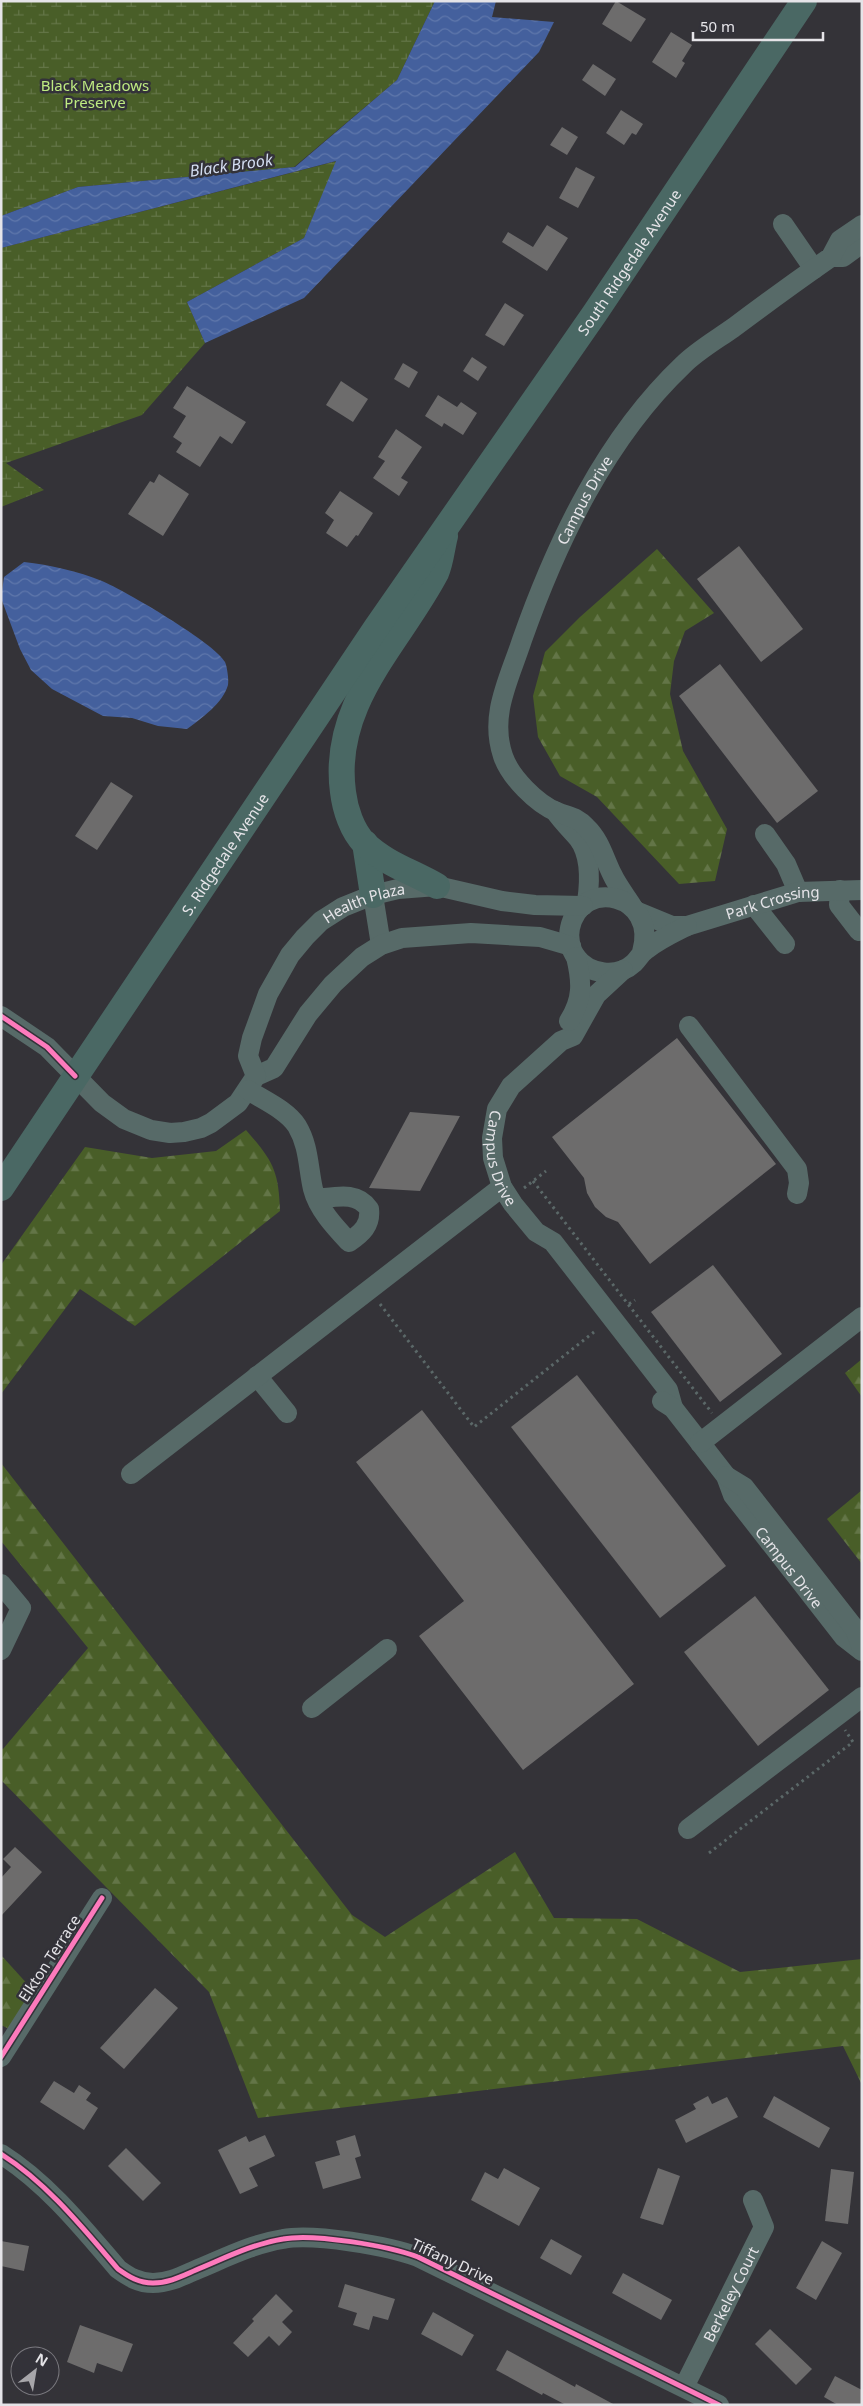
<svg xmlns="http://www.w3.org/2000/svg" width="863" height="2406" viewBox="0 0 863 2406" font-family="'Noto Sans',sans-serif">
  <style>
    .forest { fill: url(#forest-firs) }
    .wetland { fill: url(#wetland-marsh) }
    .water { fill: url(#water-waves) }
    .building { fill: #6d6c6c }
    .lines { fill: none; stroke-linecap: round; stroke-linejoin: round }
    .path { stroke: #5b6868; stroke-width: 3; stroke-dasharray: 2.5 4; stroke-linecap: butt }
    .minor { stroke: #576a68; stroke-width: 20 }
    .major { stroke: #4a6864; stroke-width: 26 }
    .cycleway-casing { stroke: #333239; stroke-width: 8 }
    .cycleway { stroke: #fd7abc; stroke-width: 5 }
    .labels { text-anchor: middle; dominant-baseline: central; stroke-width: 5; stroke-linejoin: round; paint-order: stroke }
    .park-label { font-size: 15px; fill: #beea81; stroke: #333239 }
    .street-label { font-size: 15px; fill: #e5e4e8; stroke: #333239 }
    .water-label { font-size: 16px; font-style: italic; fill: #d3ddf0; stroke: #333239 }
  </style>
  <defs>
    <pattern id="forest-firs" width="22" height="20" patternUnits="userSpaceOnUse" patternTransform="scale(1.25)"><rect width="22" height="20" fill="#495e28"/><path d="M5 1l3.5 6h-7zM16 11l3.5 6h-7z" fill="#637547"/></pattern>
    <pattern id="wetland-marsh" width="20" height="14" patternUnits="userSpaceOnUse" patternTransform="scale(1.25)"><rect width="20" height="14" fill="#495e28"/><path d="M1 5h8M5 5V1M11 12h8M15 12V8" fill="none" stroke="#637547"/></pattern>
    <pattern id="water-waves" width="16" height="10" patternUnits="userSpaceOnUse" patternTransform="scale(1.25)"><rect width="16" height="10" fill="#44609d"/><path d="M0 5q4-4 8 0t8 0" fill="none" stroke="#5f77ab"/></pattern>
  </defs>
  <rect width="100%" height="100%" fill="#343338"/>
  <!-- forest -->
  <g class="forest">
    <polygon points="657,549 714,613 685,631 674,661 670,694 683,751 727,829 715,881 679,884 597,797 560,776 538,737 533,696 545,652 580,617"/>
    <path d="M246,1130C272,1160 279,1170 280,1211L135,1326L80,1289L1,1394V1265L85,1147L152,1158L216,1151Z"/>
    <polygon points="862,1359 862,1397 845,1373"/>
    <polygon points="1,1463 352,1915 385,1937 515,1852 554,1918 637,1919 740,1972 862,1959 862,2085 843,2046 258,2118 209,1992 1,1780 1,1748 3,1749 88,1648 1,1541"/>
    <polygon points="862,1490 862,1564 827,1519"/>
    <polygon points="1,1955 40,1998 15,2032 1,2025"/>
  </g>
  <!-- wetland -->
  <g class="wetland">
    <polygon points="1,1 435,1 397,80 294,167 78,187 1,216"/>
    <polygon points="337,161 304,238 187,302 205,343 142,415 6,463 44,490 1,507 1,248"/>
  </g>
  <!-- water -->
  <g class="water">
    <polygon points="435,1 496,1 492,17 554,22 539,52 304,298 205,343 187,302 304,238 336,161 1,248 1,216 78,187 295,167 397,80"/>
    <path d="M24,562C50,565 78,571 102,581C124,590 216,644 225,662C227,666 229,680 228,685C223,703 202,718 187,729L158,726L132,718L103,716L52,689L31,670L20,649L1,598L4,577Z"/>
  </g>
  <!-- building -->
  <g class="building">
    <polygon points="616,1 646,19 631,42 602,24"/>
    <polygon points="671,32 692,45 682,61 685,63 676,78 652,62"/>
    <polygon points="593,64 616,79 605,96 582,80"/>
    <polygon points="621,110 643,124 636,135 632,133 624,145 606,133"/>
    <polygon points="562,127 578,137 567,155 550,145"/>
    <polygon points="576,167 595,177 578,208 559,198"/>
    <polygon points="547,225 568,238 547,271 502,242 508,232 533,247"/>
    <polygon points="505,303 524,315 504,346 485,335"/>
    <polygon points="472,357 487,367 478,381 463,371"/>
    <polygon points="403,363 418,372 409,388 394,379"/>
    <polygon points="341,381 368,399 353,422 326,405"/>
    <polygon points="187,386 246,422 232,444 220,436 200,467 176,452 182,443 173,437 186,416 173,408"/>
    <polygon points="438,395 457,407 461,402 477,413 463,435 444,423 442,427 425,416"/>
    <polygon points="396,429 422,447 401,478 408,482 399,496 373,478 385,461 378,457"/>
    <polygon points="159,474 189,494 163,536 128,514 150,481 154,483"/>
    <polygon points="340,491 373,513 358,536 356,535 347,547 326,533 334,520 325,513"/>
    <polygon points="739,546 803,629 761,662 697,579"/>
    <polygon points="720,664 818,791 777,823 679,696"/>
    <polygon points="111,782 133,796 97,850 75,836"/>
    <polygon points="677,1038 776,1164 650,1264 618,1222 606,1217 595,1207 587,1193 584,1178 552,1137"/>
    <polygon points="410,1112 460,1116 420,1191 369,1188"/>
    <polygon points="713,1265 782,1354 720,1402 651,1312"/>
    <polygon points="577,1375 726,1566 660,1618 511,1427"/>
    <polygon points="422,1410 634,1684 523,1770 419,1636 464,1601 356,1462"/>
    <polygon points="755,1596 829,1690 758,1746 684,1652"/>
    <polygon points="15,1847 42,1872 1,1916 1,1878 11,1867 3,1859"/>
    <polygon points="155,1988 178,2008 124,2069 100,2048"/>
    <polygon points="54,2081 74,2093 79,2085 91,2093 86,2100 98,2108 84,2130 40,2102"/>
    <polygon points="708,2096 712,2104 727,2097 738,2117 686,2143 675,2120 696,2109 693,2104"/>
    <polygon points="774,2096 830,2128 819,2148 763,2117"/>
    <polygon points="265,2135 275,2156 249,2168 258,2186 240,2194 218,2150 246,2136 249,2142"/>
    <polygon points="355,2135 361,2156 355,2158 361,2178 323,2189 315,2162 340,2155 336,2141"/>
    <polygon points="126,2148 161,2183 143,2201 108,2166"/>
    <polygon points="504,2168 540,2188 519,2226 471,2200 485,2172 498,2179"/>
    <polygon points="658,2168 680,2176 663,2225 640,2218"/>
    <polygon points="831,2169 854,2172 848,2224 825,2221"/>
    <polygon points="551,2239 582,2256 571,2275 540,2258"/>
    <polygon points="1,2241 29,2246 24,2271 1,2266"/>
    <polygon points="822,2241 842,2253 816,2300 796,2288"/>
    <polygon points="623,2273 672,2300 661,2320 612,2293"/>
    <polygon points="345,2284 395,2299 388,2320 373,2316 369,2330 353,2325 357,2313 338,2307"/>
    <polygon points="276,2294 293,2311 282,2322 292,2332 279,2346 269,2336 248,2357 233,2343 254,2321 252,2319"/>
    <polygon points="433,2312 474,2335 462,2356 421,2334"/>
    <polygon points="80,2325 133,2344 122,2372 97,2363 94,2373 67,2362"/>
    <polygon points="770,2329 812,2369 796,2385 755,2344"/>
    <polygon points="507,2350 575,2387 576,2384 615,2405 566,2405 543,2393 542,2395 496,2370"/>
    <polygon points="835,2376 862,2390 862,2405 838,2405 824,2397"/>
  </g>
  <g class="lines">
    <!-- path -->
    <g class="path">
      <polyline points="533,1181 712,1413"/>
      <polyline points="524,1188 546,1171"/>
      <polyline points="380,1304 474,1427 594,1332"/>
      <polyline points="629,1304 635,1300"/>
      <polyline points="709,1853 853,1742 845,1730"/>
    </g>
    <!-- minor -->
    <g class="minor">
      <polyline points="783,224 814,269"/>
      <polyline points="831,257 843,257 862,243"/>
      <path d="M555,811C562,821 570,829 578,838C591,855 590,882 587,902"/>
      <polyline points="765,834 786,864 798,892"/>
      <polyline points="840,890 839,905 859,931"/>
      <polyline points="373,895 381,945"/>
      <polyline points="754,905 785,944"/>
      <path id="s1" d="M632,906C625,895 617,885 612,874C604,858 600,840 586,827C577,817 569,817 557,812C537,804 510,777 503,756C489,715 509,680 522,640C557,541 606,438 683,365C697,351 716,340 733,328C765,304 798,280 831,257L840,240L862,225"/>
      <path id="s2" d="M638,912L672,926H687L798,892L862,890"/>
      <path d="M642,952C659,894 581,876 570,928C568,937 570,949 576,957C589,975 618,978 634,963C639,958 641,953 647,949C660,939 673,933 687,926"/>
      <path id="s3" d="M623,970L596,995L573,1036L561,1041L511,1086L497,1109L492,1138L493,1158L502,1187L513,1204L536,1232L553,1242L668,1390L673,1408"/>
      <polyline points="1,1016 47,1047 102,1103 124,1119 151,1130 170,1133 184,1132 201,1128 211,1123 238,1103 256,1076 274,1068 308,1014 333,984 362,957 381,945 402,938 471,933 540,937 571,946"/>
      <path d="M569,1021C583,999 582,982 576,957"/>
      <polyline points="689,1026 797,1169 799,1183 797,1194"/>
      <path id="s4" d="M256,1076L248,1056L252,1038L268,994L290,955L305,937L321,921L343,907L373,895L398,889L437,886L502,901L535,905L583,906"/>
      <path d="M248,1090C263,1100 287,1110 297,1126C309,1146 308,1167 313,1189C318,1209 335,1227 349,1242C362,1233 371,1225 369,1209C357,1191 336,1197 317,1199"/>
      <polyline points="257,1376 287,1413"/>
      <path id="s5" d="M662,1401L673,1408L726,1476L733,1495L844,1637L862,1651"/>
      <polyline points="700,1443 862,1317"/>
      <polyline points="131,1474 502,1187"/>
      <polyline points="726,1476 744,1487 855,1629 862,1648"/>
      <polyline points="1,1584 21,1608 1,1650"/>
      <polyline points="312,1708 387,1649"/>
      <polyline points="688,1829 862,1697"/>
      <polyline points="1,2057 102,1898"/>
      <path d="M1,2154C47,2183 83,2228 118,2269C129,2277 139,2283 153,2283C169,2283 182,2276 196,2270C225,2258 252,2244 283,2239C313,2233 389,2246 418,2257L719,2405"/>
      <path id="s6" d="M684,2387L764,2227L753,2200"/>
    </g>
    <!-- major -->
    <g class="major">
      <polyline points="365,843 373,895"/>
      <path d="M437,886C413,872 386,864 365,844C352,831 345,809 343,792C331,703 398,645 436,573C441,562 442,547 445,536"/>
      <path id="s7" d="M1,1188L376,628L595,313L804,1"/>
    </g>
    <defs>
      <g id="cycleway">
        <polyline points="1,1016 47,1047 75,1076"/>
        <polyline points="1,2057 102,1898"/>
        <path d="M1,2154C47,2183 83,2228 118,2269C129,2277 139,2283 153,2283C169,2283 182,2276 196,2270C225,2258 252,2244 283,2239C313,2233 389,2246 418,2257L719,2405"/>
      </g>
    </defs>
    <!-- cycleway casing -->
    <use href="#cycleway" class="cycleway-casing"/>
    <!-- cycleway -->
    <use href="#cycleway" class="cycleway"/>
  </g>
  <g class="labels">
    <!-- park labels -->
    <g class="park-label">
      <text x="95" y="85">Black Meadows<tspan x="95" dy="17">Preserve</tspan></text>
    </g>
    <!-- street labels -->
    <g class="street-label">
      <text stroke="none"><textPath href="#s7" startOffset="1119">South Ridgedale Avenue</textPath></text>
      <text stroke="none"><textPath href="#s1" startOffset="478">Campus Drive</textPath></text>
      <text stroke="none"><textPath href="#s7" startOffset="402">S. Ridgedale Avenue</textPath></text>
      <text stroke="none"><textPath href="#s2" startOffset="141">Park Crossing</textPath></text>
      <text stroke="none"><textPath href="#s4" startOffset="225">Health Plaza</textPath></text>
      <text stroke="none"><textPath href="#s3" startOffset="242">Campus Drive</textPath></text>
      <text stroke="none"><textPath href="#s5" startOffset="211">Campus Drive</textPath></text>
      <text transform="translate(49 1958) rotate(-57)">Elkton Terrace</text>
      <text transform="translate(453 2261) rotate(25)">Tiffany Drive</text>
      <text stroke="none"><textPath href="#s6" startOffset="104">Berkeley Court</textPath></text>
    </g>
    <!-- water labels -->
    <g class="water-label">
      <text transform="translate(231 165) rotate(-8)">Black Brook</text>
    </g>
  </g>
  <!-- border -->
  <rect width="863" height="2406" fill="none" stroke="#e5e4e8" stroke-width="5"/>
  <!-- north arrow -->
  <g transform="translate(35 2371) rotate(31)"><circle r="24" fill="#333239" stroke="#7a797f"/>
  <path d="M0-4L9 19L0 12L-9 19Z" fill="#a7a6aa"/>
  <text y="-8" font-size="14" font-weight="bold" text-anchor="middle" fill="#e5e4e8">N</text>
  </g>
  <!-- scale -->
  <path d="M693 32v8h130v-8" fill="none" stroke="#e5e4e8" stroke-width="2.5"/>
  <text x="700" y="32" font-size="15" fill="#e5e4e8" stroke="#333239" stroke-width="4" paint-order="stroke">50 m</text>
</svg>
